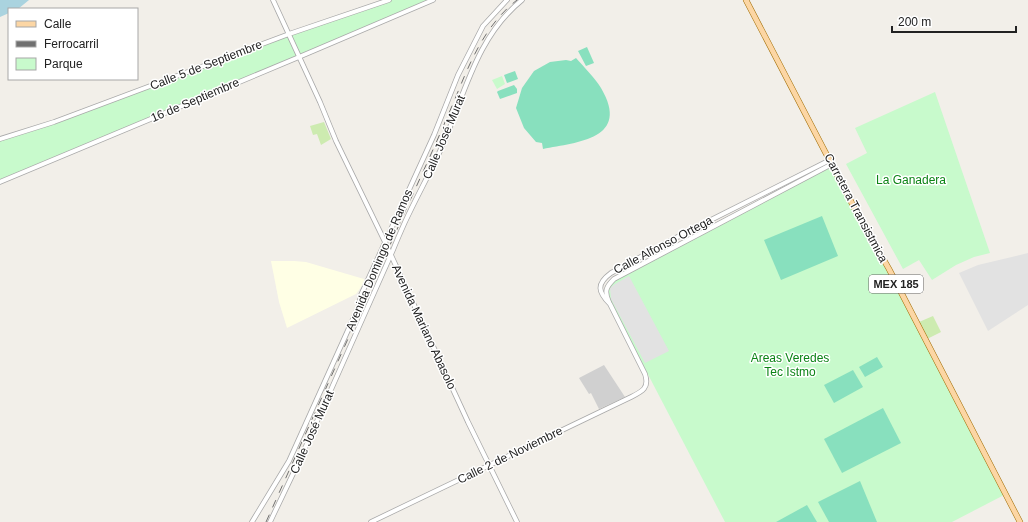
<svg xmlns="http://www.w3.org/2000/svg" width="1028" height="522" viewBox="0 0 1028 522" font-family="Helvetica,sans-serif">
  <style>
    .education { fill: #ffffe5 }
    .religious { fill: #d0d0d0 }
    .grass { fill: #cdebb0 }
    .park { fill: #c8facc }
    .pitch { fill: #88e0be }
    .parking { fill: #e2e2e2 }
    .water { fill: #aad3df }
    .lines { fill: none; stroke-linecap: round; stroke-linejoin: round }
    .stream { stroke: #aad3df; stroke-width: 1 }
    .tertiary-casing { stroke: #a9a9a9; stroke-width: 5.5 }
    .primary-casing { stroke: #a06b00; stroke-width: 6 }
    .tertiary { stroke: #fff; stroke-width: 4 }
    .primary { stroke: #fcd6a4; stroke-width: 5 }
    .rail { stroke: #707070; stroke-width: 1; stroke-dasharray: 8 8; stroke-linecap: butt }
    .labels { text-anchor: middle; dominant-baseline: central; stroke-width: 3; stroke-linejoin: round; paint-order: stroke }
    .shield { fill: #fff; stroke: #646464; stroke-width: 1 }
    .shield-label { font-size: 11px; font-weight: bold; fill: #222 }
    .street-label { font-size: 12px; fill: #222; stroke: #fff }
    .park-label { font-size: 12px; fill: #0c8416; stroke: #fff }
  </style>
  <rect width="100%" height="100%" fill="#f2efe9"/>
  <!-- education -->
  <polygon class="education" points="271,261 294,261 306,262 364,279 364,283 356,294 287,328 279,302"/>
  <!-- religious -->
  <polygon class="religious" points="604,365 625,397 599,409 591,393 589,394 579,378"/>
  <!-- grass -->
  <g class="grass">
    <polygon points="324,122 331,139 321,145 317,134 313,135 310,126"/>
    <polygon points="933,316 941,332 927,339 919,322"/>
  </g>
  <!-- park -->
  <g class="park">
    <polygon points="389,0 433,0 0,182 0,139 54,122 289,34"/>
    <polygon points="502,76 505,84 497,89 492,80"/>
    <polygon points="935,92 990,253 974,257 956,265 932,280 919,260 903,269 846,164 867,153 855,128"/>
    <polygon points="832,164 1006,494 952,522 725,522 606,294 608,284"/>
  </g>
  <!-- pitch -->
  <g class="pitch">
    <polygon points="587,47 594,63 586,66 578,51"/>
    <path d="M576,58C583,66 596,79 601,88C631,139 578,142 543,149L542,143L536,142L524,128L516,108L522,88L534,71L550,62L566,60L571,61Z"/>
    <polygon points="515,71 518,79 507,83 504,75"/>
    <polygon points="514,85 517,89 517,93 500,99 497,92 498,91"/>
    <polygon points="822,216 838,256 781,280 764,240"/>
    <polygon points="877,357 883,367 865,377 859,367"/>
    <polygon points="853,370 863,387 834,403 824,385"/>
    <polygon points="883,408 901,443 842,473 824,439"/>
    <polygon points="860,481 877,522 829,522 818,502"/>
    <polygon points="807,505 817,522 776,522"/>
  </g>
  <!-- parking -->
  <g class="parking">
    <polygon points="1028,253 1028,305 988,331 959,273 978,265"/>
    <polygon points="629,276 669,351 645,363 611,299 610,288 615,284"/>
  </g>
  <!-- water -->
  <polygon class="water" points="0,0 29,0 18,9 9,9 9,13 0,17"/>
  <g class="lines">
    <!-- stream -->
    <polyline class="stream" points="371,279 372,279"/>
    <defs>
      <g id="tertiary">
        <polyline points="273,0 320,102 336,141 385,242 468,422 517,522"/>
        <polyline points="0,139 54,122 289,34 389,0"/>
        <polyline points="0,182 299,57 433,0"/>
        <path d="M609,302C604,291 606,287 614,279L832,164"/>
        <polyline points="252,522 289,461 358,308 361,295 434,135 458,75 483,26 507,0"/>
        <path d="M270,522L302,455L393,250C397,240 401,231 405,222C416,198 429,175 440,151C464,98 475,38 522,0"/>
        <path d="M371,522L629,398C641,392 650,389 645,374L610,304C598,292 596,284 611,273L683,234L830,160"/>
      </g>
      <polyline id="primary" points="746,0 857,213 889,269 1020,522"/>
    </defs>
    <!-- tertiary casing -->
    <use href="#tertiary" class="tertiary-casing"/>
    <!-- primary casing -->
    <use href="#primary" class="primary-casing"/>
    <!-- tertiary -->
    <use href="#tertiary" class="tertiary"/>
    <!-- primary -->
    <use href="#primary" class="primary"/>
    <!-- rail -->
    <path class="rail" d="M266,522C320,402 373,282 427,163C437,141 446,120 455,99C470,62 485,25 517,0"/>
  </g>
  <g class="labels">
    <!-- shield labels -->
    <rect class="shield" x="869" y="275" width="54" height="18" rx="3"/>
    <g class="shield-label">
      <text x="896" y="284">MEX 185</text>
    </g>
    <!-- street labels -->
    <g class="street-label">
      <text transform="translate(206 65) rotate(-21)">Calle 5 de Septiembre</text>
      <text transform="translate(195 100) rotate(-23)">16 de Septiembre</text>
      <text transform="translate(444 137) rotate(-67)">Calle José Murat</text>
      <text transform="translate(856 208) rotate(62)">Carretera Transistmica</text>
      <text transform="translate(663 245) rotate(-28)">Calle Alfonso Ortega</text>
      <text transform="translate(379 260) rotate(-67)">Avenida Domingo de Ramos</text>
      <text transform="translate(424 327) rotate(65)">Avenida Mariano Abasolo</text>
      <text transform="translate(312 432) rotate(-66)">Calle José Murat</text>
      <text transform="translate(510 455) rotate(-26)">Calle 2 de Noviembre</text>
    </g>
    <!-- park labels -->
    <g class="park-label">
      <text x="911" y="180">La Ganadera</text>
      <text x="790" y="358">Areas Veredes<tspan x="790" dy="14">Tec Istmo</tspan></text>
    </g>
  </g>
  <!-- legend -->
  <rect x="8" y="8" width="130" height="72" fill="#ffffff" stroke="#a7a7a7"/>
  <rect x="16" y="21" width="20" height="6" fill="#fcd6a4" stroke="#a7a7a7"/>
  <text x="44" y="28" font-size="12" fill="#222222">Calle</text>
  <rect x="16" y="41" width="20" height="6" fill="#707070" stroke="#a7a7a7"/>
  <text x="44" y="48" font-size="12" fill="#222222">Ferrocarril</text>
  <rect x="16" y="58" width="20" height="12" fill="#c8facc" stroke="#a7a7a7"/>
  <text x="44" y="68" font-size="12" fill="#222222">Parque</text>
  <!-- scale -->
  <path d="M892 26v6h124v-6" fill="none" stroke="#222222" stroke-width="2"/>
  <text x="898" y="26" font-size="12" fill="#222222" stroke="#ffffff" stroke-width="3" paint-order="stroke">200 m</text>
</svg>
